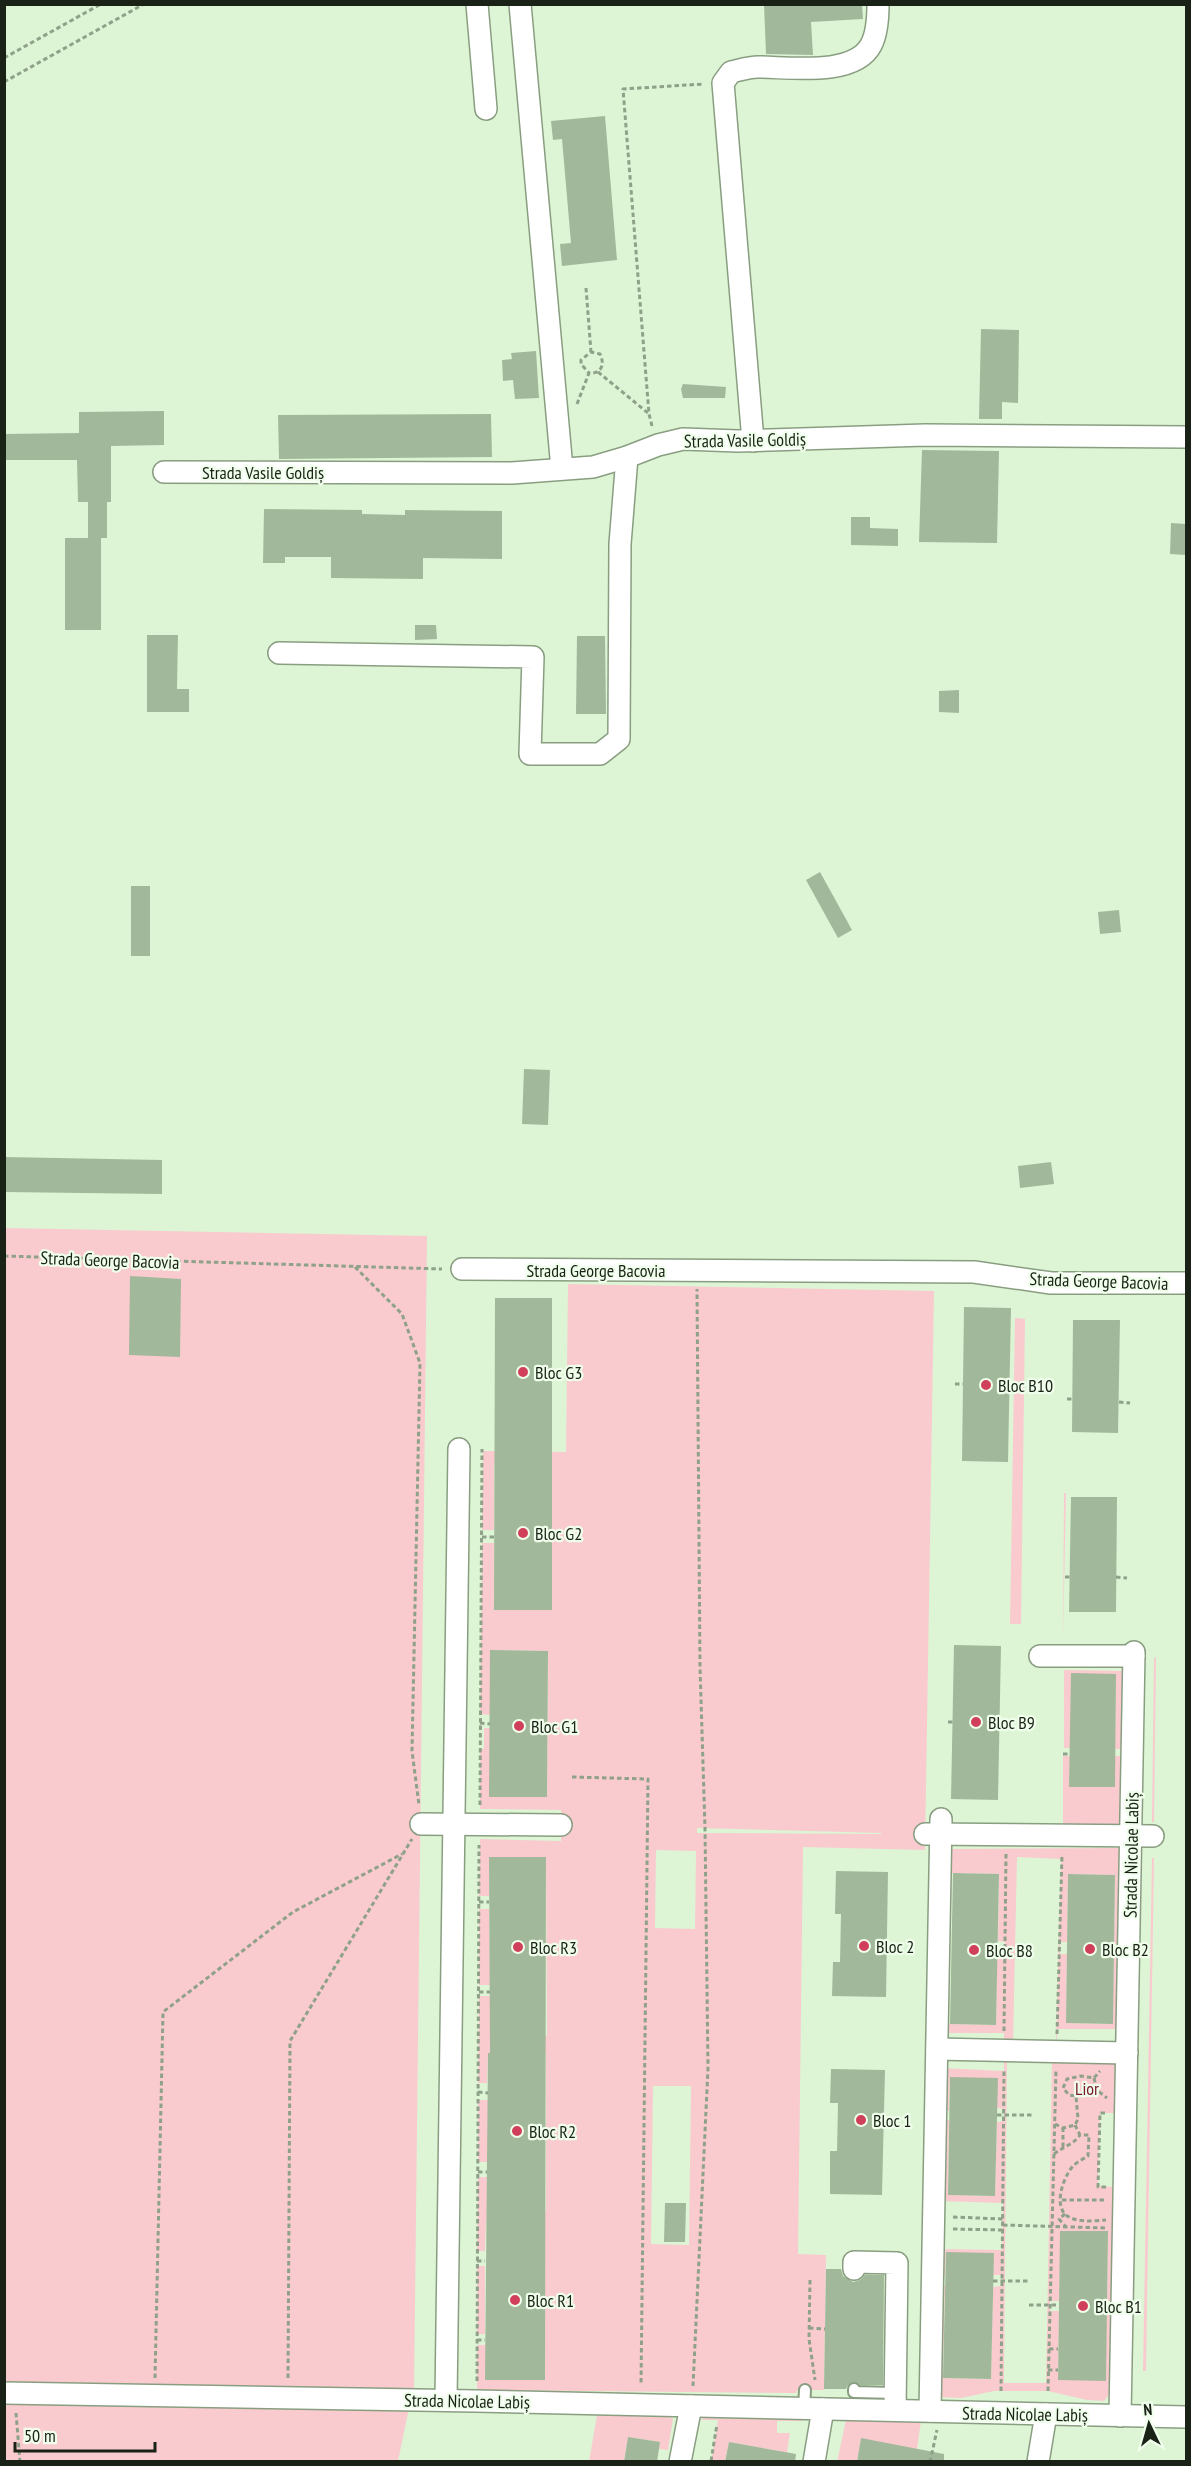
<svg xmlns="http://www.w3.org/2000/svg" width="1191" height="2466" viewBox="0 0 1191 2466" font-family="'PT Sans Narrow',sans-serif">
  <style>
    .green { fill: #f9cbcf; fill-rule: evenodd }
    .building { fill: #a2b89a }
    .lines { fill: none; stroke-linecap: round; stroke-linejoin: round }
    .lane-casing { stroke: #899e81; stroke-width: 14 }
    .street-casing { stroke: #899e81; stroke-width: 24 }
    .path { stroke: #8fa189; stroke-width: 3; stroke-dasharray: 4.5 3; stroke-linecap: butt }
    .lane { stroke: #fff; stroke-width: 10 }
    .street { stroke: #fff; stroke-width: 21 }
    .poi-dot { fill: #d0405b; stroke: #f0ffeb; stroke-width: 2 }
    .labels { text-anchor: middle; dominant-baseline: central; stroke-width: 4.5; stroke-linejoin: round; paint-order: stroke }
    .street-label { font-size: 18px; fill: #1a2217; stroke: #f0ffeb }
    .poi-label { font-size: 18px; fill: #1a2217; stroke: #f0ffeb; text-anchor: start }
    .park-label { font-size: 18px; fill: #76162c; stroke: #f0ffeb }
  </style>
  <rect width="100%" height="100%" fill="#ddf5d5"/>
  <!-- green -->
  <g class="green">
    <polygon points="5,1228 427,1236 414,2394 409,2408 398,2461 5,2462"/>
    <path d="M568,1284L934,1291L925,1850L803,1847L798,2254L826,2255L824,2390H797L796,2393L477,2390V2345H485L544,2221H486L485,2251H477L478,2177H487L488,2211H546V2053H488L487,2083H478L479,1996H490V2037L547,2036L546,1857H489V1896H479L480,1839L561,1841V1810L480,1809V1749H484V1728H490V1797H547L548,1651L490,1650V1715L480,1714L482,1543H494V1610H552V1464H494V1530H482L483,1451L566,1452ZM697,1828L881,1833V1834L697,1833ZM656,1850L696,1851L695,1929L655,1928ZM653,2086H691L689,2245L651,2244Z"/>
    <polygon points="1015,1318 1025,1319 1021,1624 1010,1624"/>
    <polygon points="1064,1493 1066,1493 1063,1641"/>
    <polygon points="1156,1657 1154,1822 1152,1822 1154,1658"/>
    <polygon points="1064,1670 1125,1671 1123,1749 1115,1749 1116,1674 1070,1748 1064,1748"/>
    <polygon points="1063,1756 1070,1756 1069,1787 1114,1787 1115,1756 1123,1756 1121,1827 1063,1827"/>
    <polygon points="1121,1848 1119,1944 1114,1944 1115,1875 1068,1874 1067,1942 1060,1942 1060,1954 1067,1954 1066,2023 1112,2024 1114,1954 1119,1954 1117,2029 1058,2029 1056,2046 1061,1859 1017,1857 1013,2045 1004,2043 1004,2033 943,2033 944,1956 950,1957 948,2024 996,2025 997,1959 1005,1958 1005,1942 998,1941 999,1874 952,1873 950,1944 944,1944 946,1849"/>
    <polygon points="1152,1858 1154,1858 1146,2371 1143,2371"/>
    <polygon points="479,1909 489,1909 490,1985 479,1985"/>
    <polygon points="1004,2058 1007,2058 1004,2383 1046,2383 1052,2059 1117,2061 1116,2113 1100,2113 1098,2186 1114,2187 1112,2301 1107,2301 1108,2231 1061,2231 1059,2301 1050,2301 1050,2311 1059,2311 1058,2380 1106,2311 1112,2311 1111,2392 1104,2401 1087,2400 1048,2391 994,2391 961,2398 936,2397 938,2286 945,2286 943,2378 991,2379 993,2287 1002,2286 1002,2275 993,2275 946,2252 945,2276 939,2275 939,2249 1002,2250 1003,2203 940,2201 941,2120 949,2120 948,2195 995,2196 997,2122 1004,2121 1004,2109 997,2108 950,2077 949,2111 941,2111 942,2068 1004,2071"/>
    <rect x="478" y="2100" width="10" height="62"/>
    <rect x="477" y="2266" width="8" height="68"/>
    <polygon points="597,2415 670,2417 673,2419 668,2450 659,2449 660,2442 628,2437 624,2461 589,2462"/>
    <polygon points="704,2418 800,2419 803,2421 777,2421 777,2433 790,2433 786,2459 779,2451 729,2442 725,2461 711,2462 718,2420 700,2420"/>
    <polygon points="846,2420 921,2421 917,2449 861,2439 857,2461 837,2462"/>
  </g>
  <!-- building -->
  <g class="building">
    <polygon points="764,4 862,4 863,19 811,22 813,55 766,54"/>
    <polygon points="605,116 617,260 562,266 560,244 571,243 562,139 553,140 551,121"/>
    <polygon points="981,329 1019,330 1018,403 1002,402 1002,419 979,419"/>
    <polygon points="536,351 539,398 515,399 513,380 503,381 502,360 512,359 511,353"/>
    <polygon points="683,384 726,387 725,398 683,398 681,389"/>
    <polygon points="164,411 164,445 111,446 111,502 107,502 107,538 101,538 101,630 65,630 65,538 101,538 88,538 88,502 78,502 77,460 4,460 4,434 79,433 79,412"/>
    <polygon points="491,414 492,457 279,459 278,415"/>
    <polygon points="922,450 999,451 997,543 919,542"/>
    <polygon points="264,509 362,510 362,514 405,515 405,510 502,511 502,559 423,558 423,579 331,578 331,557 285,557 285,563 263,563"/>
    <polygon points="851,517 870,517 870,528 898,529 898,546 851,545"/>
    <polygon points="1171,523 1186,524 1186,555 1170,554"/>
    <polygon points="415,625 436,625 437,639 415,640"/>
    <polygon points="147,635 178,635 177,689 189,689 189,712 147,712"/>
    <polygon points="577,636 605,636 606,714 576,714"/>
    <polygon points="959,690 959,713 939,712 939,691"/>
    <polygon points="820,872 852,930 838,938 806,880"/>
    <rect x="131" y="886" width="19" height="70"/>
    <polygon points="1119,910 1121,932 1100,934 1098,912"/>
    <polygon points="524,1069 550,1070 548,1125 522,1124"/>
    <polygon points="4,1157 162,1160 162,1194 4,1192"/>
    <polygon points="1051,1162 1054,1184 1020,1188 1018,1166"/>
    <polygon points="130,1276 181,1279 180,1357 129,1355"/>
    <polygon points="495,1298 552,1298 552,1610 494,1610"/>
    <polygon points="964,1307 1011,1308 1008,1462 962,1461"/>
    <polygon points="1073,1320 1120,1320 1118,1433 1072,1432"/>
    <polygon points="1071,1497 1117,1497 1116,1612 1069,1612"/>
    <polygon points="954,1645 1001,1646 998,1800 951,1799"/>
    <polygon points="490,1650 548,1651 547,1797 489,1797"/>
    <polygon points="1071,1673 1116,1674 1115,1787 1069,1787"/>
    <polygon points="489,1857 546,1857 545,2380 485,2380 488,2053 490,2053"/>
    <polygon points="836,1871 888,1872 886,1997 832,1996 833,1962 840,1962 841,1914 835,1914"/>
    <polygon points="953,1873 999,1874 996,2025 950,2024"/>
    <polygon points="1068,1874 1115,1875 1113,2024 1066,2023"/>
    <polygon points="831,2069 885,2070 882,2195 830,2194 830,2151 837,2151 838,2103 830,2103"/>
    <polygon points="950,2077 998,2078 995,2196 948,2195"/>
    <polygon points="665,2203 686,2203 685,2242 664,2242"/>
    <polygon points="1060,2231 1108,2231 1106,2381 1058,2380"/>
    <polygon points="946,2252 994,2253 991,2379 943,2378"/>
    <polygon points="826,2269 841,2269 843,2276 853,2282 860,2280 865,2275 884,2275 883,2385 860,2385 853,2382 848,2385 846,2389 824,2389"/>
    <polygon points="628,2437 660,2442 657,2462 624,2462"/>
    <polygon points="861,2438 944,2454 944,2462 857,2462"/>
    <polygon points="729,2442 796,2454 795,2462 725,2462"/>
  </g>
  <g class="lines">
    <defs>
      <g id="lane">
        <polyline points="854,2389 854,2392 895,2393"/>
        <polyline points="804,2408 805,2390"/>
      </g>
      <g id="street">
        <polyline points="477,4 486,109"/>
        <polyline points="520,4 562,469"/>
        <path d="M753,441L723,83L731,72C740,70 749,67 758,67C789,67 854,77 871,45C877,34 878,17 878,4"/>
        <polyline points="164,472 512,473 593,467 627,457 658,445 683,439 738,441 925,435 1186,437"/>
        <polyline points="279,653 533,657 530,754 600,754 619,739 620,544 627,457"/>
        <polyline points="462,1269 974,1272 1051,1283 1186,1283"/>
        <polyline points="1040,1656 1134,1656"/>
        <polyline points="421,1824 561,1825"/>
        <polyline points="925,1834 1153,1836"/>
        <polyline points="937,2049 1127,2053"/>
        <polyline points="854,2269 854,2262 897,2263 895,2410"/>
        <polyline points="4,2393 476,2401 1186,2417"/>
        <polyline points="446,2400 459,1449"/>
        <polyline points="930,2411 941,1819"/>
        <polyline points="1120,2416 1134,1652"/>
        <polyline points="680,2462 691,2406"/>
        <polyline points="814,2462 823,2409"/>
        <polyline points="1038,2462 1046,2414"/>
      </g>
    </defs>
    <!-- lane casing -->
    <use href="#lane" class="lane-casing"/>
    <!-- street casing -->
    <use href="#street" class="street-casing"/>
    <!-- path -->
    <g class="path">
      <polyline points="4,58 101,4"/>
      <polyline points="4,82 144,4"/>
      <polyline points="586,288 591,352"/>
      <polyline points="598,372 648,413"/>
      <path d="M577,404L589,373C602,374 605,364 600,354L591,352L581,360V364L589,373"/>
      <polyline points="652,426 649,414 623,89 704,84"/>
      <polyline points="4,1256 442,1269"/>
      <polyline points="355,1267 402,1314 420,1363 412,1751 419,1805"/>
      <polyline points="955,1384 963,1384"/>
      <polyline points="1010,1385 1014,1384"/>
      <polyline points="1067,1399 1072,1399"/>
      <polyline points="1119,1402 1130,1403"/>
      <polyline points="482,1537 494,1537"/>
      <polyline points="1065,1577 1070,1577"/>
      <polyline points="1116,1577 1127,1578"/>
      <polyline points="948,1722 953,1722"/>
      <polyline points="480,1723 490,1724"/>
      <polyline points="999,1723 1008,1723"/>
      <polyline points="1063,1754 1070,1754"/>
      <polyline points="572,1777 648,1779 641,2385"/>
      <polyline points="480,1805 482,1449"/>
      <polyline points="479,1902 489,1902"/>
      <polyline points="479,1992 490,1992"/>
      <polyline points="1004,2031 1006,1854"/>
      <polyline points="1057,2034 1062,1854"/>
      <polyline points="1094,2078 1097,2090 1107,2098"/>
      <polyline points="478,2092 488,2093"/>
      <polyline points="997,2115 1032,2115"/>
      <polyline points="1055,2124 1063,2128 1075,2125 1078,2119 1076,2096 1069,2095 1063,2088 1067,2079 1081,2076 1094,2078 1100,2071"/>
      <path d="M1075,2125L1080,2135H1089L1088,2156C1083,2159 1077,2162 1073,2166C1064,2176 1054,2203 1065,2214C1074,2223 1093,2221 1106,2220"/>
      <polyline points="1063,2147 1063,2128"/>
      <path d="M1054,2154C1064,2146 1073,2145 1080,2135"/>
      <polyline points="478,2172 487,2172"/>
      <polyline points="1106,2187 1098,2187 1100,2113 1106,2113"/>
      <polyline points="1062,2200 1106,2200"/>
      <polyline points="1065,2214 1059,2219 1066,2227"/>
      <polyline points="953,2217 1003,2219"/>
      <polyline points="1003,2225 1105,2228"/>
      <polyline points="953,2229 1003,2230"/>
      <polyline points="477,2261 485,2261"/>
      <polyline points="810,2280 809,2339 815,2380"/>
      <polyline points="993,2281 1029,2281"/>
      <polyline points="1029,2305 1059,2305"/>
      <polyline points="809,2328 825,2329"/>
      <polyline points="477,2340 485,2340"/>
      <polyline points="1049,2349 1058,2349"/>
      <polyline points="1048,2370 1058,2370"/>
      <polyline points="155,2378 163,2012 293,1912 402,1854"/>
      <polyline points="288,2378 290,2041 412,1839"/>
      <polyline points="477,2381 479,1845"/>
      <polyline points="693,2386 708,2068 705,1828 700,1667 697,1289"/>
      <polyline points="1001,2391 1004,2070"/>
      <polyline points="1048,2391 1056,2070"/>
      <polyline points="16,2413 20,2462"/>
      <polyline points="711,2461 717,2424"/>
      <polyline points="930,2462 937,2430"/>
    </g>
    <!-- lane -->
    <use href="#lane" class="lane"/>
    <!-- street -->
    <use href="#street" class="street"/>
  </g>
  <!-- markers -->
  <g class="poi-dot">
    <circle cx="523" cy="1372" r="6"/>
    <circle cx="986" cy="1385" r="6"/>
    <circle cx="523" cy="1533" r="6"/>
    <circle cx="976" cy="1722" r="6"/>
    <circle cx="519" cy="1726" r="6"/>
    <circle cx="864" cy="1946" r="6"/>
    <circle cx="518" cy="1947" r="6"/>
    <circle cx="1090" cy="1949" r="6"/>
    <circle cx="974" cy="1950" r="6"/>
    <circle cx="861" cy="2120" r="6"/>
    <circle cx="517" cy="2131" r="6"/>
    <circle cx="515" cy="2300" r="6"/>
    <circle cx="1083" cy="2306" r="6"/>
  </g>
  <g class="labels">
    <!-- street labels -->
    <g class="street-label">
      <text transform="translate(745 440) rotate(-1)">Strada Vasile Goldiș</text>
      <text x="263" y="472">Strada Vasile Goldiș</text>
      <text transform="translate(110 1260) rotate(2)">Strada George Bacovia</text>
      <text x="596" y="1270">Strada George Bacovia</text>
      <text transform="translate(1099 1281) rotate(2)">Strada George Bacovia</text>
      <text transform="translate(1131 1855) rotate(-89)">Strada Nicolae Labiș</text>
      <text transform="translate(467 2401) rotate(1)">Strada Nicolae Labiș</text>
      <text transform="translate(1025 2414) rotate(1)">Strada Nicolae Labiș</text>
    </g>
    <!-- poi labels -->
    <g class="poi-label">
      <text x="535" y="1372">Bloc G3</text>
      <text x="998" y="1385">Bloc B10</text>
      <text x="535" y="1533">Bloc G2</text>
      <text x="988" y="1722">Bloc B9</text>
      <text x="531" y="1726">Bloc G1</text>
      <text x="876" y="1946">Bloc 2</text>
      <text x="530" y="1947">Bloc R3</text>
      <text x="1102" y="1949">Bloc B2</text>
      <text x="986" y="1950">Bloc B8</text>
      <text x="873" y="2120">Bloc 1</text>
      <text x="529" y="2131">Bloc R2</text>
      <text x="527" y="2300">Bloc R1</text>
      <text x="1095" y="2306">Bloc B1</text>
    </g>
    <!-- park labels -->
    <g class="park-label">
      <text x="1087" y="2088">Lior</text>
    </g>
  </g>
  <!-- border -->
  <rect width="1191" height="2466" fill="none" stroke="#1a2217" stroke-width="12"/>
  <!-- north arrow -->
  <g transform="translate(1149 2424) rotate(355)" stroke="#f0ffeb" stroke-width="4.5" paint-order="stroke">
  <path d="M0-4.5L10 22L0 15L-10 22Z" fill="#1a2217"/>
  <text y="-9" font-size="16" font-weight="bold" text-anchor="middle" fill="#1a2217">N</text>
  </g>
  <!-- scale -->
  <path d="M15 2442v9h140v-9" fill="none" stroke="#1a2217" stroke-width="3"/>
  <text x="24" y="2442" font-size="18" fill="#1a2217" stroke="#f0ffeb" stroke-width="4.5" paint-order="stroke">50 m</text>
</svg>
